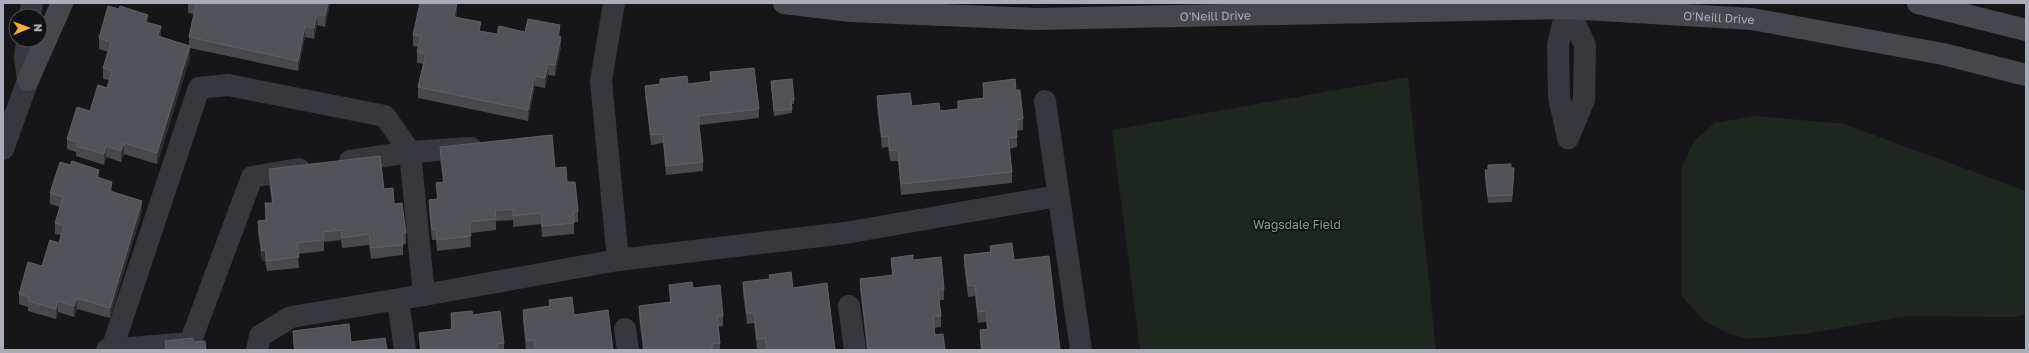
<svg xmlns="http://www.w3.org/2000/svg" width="2029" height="353" viewBox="0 0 2029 353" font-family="'Golos Text',sans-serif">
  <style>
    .green { fill: #1e261f }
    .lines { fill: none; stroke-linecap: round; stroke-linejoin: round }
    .minor { stroke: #37383d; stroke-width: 22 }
    .tertiary { stroke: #37383d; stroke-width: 22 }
    .secondary { stroke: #45474d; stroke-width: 22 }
    .wall { fill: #47494d }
    .shaded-wall { fill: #2f3033 }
    .building { fill: #525359; stroke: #5f6168 }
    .labels { text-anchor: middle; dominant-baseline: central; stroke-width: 3.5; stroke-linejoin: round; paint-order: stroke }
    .street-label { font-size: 12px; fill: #a8adb8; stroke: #111113 }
    .park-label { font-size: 12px; fill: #7fa381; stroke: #111113 }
  </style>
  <rect width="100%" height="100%" fill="#161618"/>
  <!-- green -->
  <g class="green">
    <polygon points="1408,77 1436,350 1140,350 1112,130"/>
    <polygon points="1755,116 1844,124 2026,191 2026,314 2015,317 1908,316 1804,334 1748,339 1729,334 1704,321 1682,296 1682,167 1695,140 1715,123"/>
  </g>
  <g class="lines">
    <!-- minor -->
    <g class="minor">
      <polyline points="614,3 601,81 618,260"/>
      <polyline points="1045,101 1081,350"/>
      <polyline points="350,161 410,152 471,148"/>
      <polyline points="398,300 405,350"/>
      <polyline points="849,306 855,350"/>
      <polyline points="625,329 628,350"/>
      <polyline points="112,349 199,88 228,85 385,116 410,152 424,295"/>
      <polyline points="107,350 190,343 252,177 299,169"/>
      <polyline points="257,350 260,336 291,317 424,295 618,260 845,233 1058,196"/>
    </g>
    <!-- tertiary -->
    <g class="tertiary">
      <polyline points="1568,3 1558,45 1559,97 1568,138"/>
      <polyline points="1568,8 1585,45 1584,100 1568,138"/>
      <polyline points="30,16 32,3"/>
      <polyline points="3,149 28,80 25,58 27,40"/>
    </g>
    <!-- secondary -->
    <g class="secondary">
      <path id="s1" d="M784,3L851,11L1036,19L1568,8L1752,19L1943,54L2026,75"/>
      <polyline points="1918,3 2026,30"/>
      <polyline points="28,80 62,3"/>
    </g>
  </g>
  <!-- wall -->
  <g class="wall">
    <polygon points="188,3 330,3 325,27 317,25 314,39 305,37 298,71 190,48 190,57 157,164 124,154 121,162 106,157 104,165 76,156 76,152 67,149 67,139 90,111 107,88 109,80 103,79 103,68 108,52 99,49 99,38 148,22 161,37 189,46 189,37 194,14 188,13"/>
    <polygon points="457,13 456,17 481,31 497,34 525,32 560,36 561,47 555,76 548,75 545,88 535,86 528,121 418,98 418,87 423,64 417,63 417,52 418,47 413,46 413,35"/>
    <polygon points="710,72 759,109 759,118 699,125 703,162 703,171 666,175 663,143 651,145 645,95 645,86 660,84 660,79 688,84 710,82"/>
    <polygon points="771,81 794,100 794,104 792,104 792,113 774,116"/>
    <polygon points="983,83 1016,90 1023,119 1023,130 1017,131 1017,147 1010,149 1012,172 1012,183 901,195 898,161 890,161 888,147 882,148 877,107 877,96 912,106 940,111 958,109 958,101 983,98"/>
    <polygon points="440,147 555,168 567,182 578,211 578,222 574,222 574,234 542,237 541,224 513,227 513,220 496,221 496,230 470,233 471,247 437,251 436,240 432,240 429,211 429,200 437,199 436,183 443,182 440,158"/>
    <polygon points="269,169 384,189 394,204 406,233 406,244 403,244 403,255 371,259 369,245 342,248 341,240 324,242 324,251 298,254 299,268 267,271 265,261 262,261 258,232 258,221 265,220 265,203 272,203 269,180"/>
    <polygon points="1485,170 1514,176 1512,202 1488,203 1485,178"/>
    <polygon points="99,178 112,191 142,211 110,318 77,309 74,317 58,312 56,319 28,311 28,307 19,304 19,294 42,266 59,243 61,235 55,234 55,223 60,207 50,204 50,193"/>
    <polygon points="990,246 1014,260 1060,350 981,350 980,341 980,330 987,329 986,322 978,323 975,296 968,297 964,265 964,255 990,252"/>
    <polygon points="891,258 913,260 944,289 944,300 939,300 941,316 941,327 934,328 935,335 945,350 867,350 860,289 860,279 892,275"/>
    <polygon points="769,275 793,288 835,350 766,350 765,349 757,349 754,323 747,324 743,293 743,282 769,279"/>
    <polygon points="669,285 693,288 723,316 723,326 718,327 720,343 720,350 643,350 639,317 639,306 670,302"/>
    <polygon points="549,300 574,315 613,350 526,350 523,321 523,310 549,306"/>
    <polygon points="451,313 473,315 504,343 504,350 420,350 419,333 451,329"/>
    <polygon points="293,331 351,342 387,350 294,350 293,342"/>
  </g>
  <!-- shaded-wall -->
  <g class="shaded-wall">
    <polygon points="328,3 330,3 325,27 325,16"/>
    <polygon points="457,3 457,13 454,27 454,17"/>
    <polygon points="317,14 317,25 314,39 314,28"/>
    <polygon points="148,15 148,25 145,22"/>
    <polygon points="560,25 560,36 558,46 558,36"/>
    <polygon points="161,26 161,37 158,36"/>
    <polygon points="305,26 305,37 298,71 298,61"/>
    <polygon points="561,37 561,47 555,76 555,65"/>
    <polygon points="190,46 190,57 157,164 157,153"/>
    <polygon points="548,64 548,75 545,88 545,78"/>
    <polygon points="535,76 535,86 528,121 528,110"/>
    <polygon points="124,143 124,154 121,162 121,151"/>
    <polygon points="106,146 106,157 104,165 104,154"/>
    <polygon points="1514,168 1514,176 1512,202 1512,195"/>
    <polygon points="99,170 99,180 97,177"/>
    <polygon points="112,182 112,193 110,191"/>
    <polygon points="142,201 142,211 110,318 110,308"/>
    <polygon points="265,250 265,261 262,261 262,251"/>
    <polygon points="77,298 77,309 74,317 74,306"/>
    <polygon points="58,301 58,312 56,319 56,309"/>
  </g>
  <!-- building -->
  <g class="building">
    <polygon points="191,3 328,3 325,16 317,14 314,28 305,26 298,61 189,37 196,4"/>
    <polygon points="420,3 457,3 454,17 481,22 479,31 497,34 499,26 525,32 528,19 560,25 558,36 561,37 555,65 548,64 545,78 535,76 528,110 418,87 426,54 417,52 421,36 413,35"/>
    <polygon points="108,6 119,9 120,6 148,15 145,22 161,26 158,36 190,46 157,153 124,143 121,151 106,146 104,154 76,146 78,142 67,139 77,107 90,111 98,85 107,88 112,71 103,68 111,42 99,38"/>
    <polygon points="754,68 759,109 698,116 703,162 666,166 663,134 651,135 645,86 660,84 660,79 687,76 688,84 711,81 710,72"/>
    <polygon points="792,79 794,100 791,100 792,109 774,111 771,81"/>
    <polygon points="1015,79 1016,90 1020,90 1023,119 1016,120 1017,137 1008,138 1012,172 901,184 898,150 890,151 888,136 882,137 877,96 910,93 912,106 939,103 940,111 958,109 958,101 984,98 983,83"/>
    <polygon points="552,135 555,168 566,167 567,182 575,182 578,211 573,212 574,223 542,226 541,213 513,216 513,209 495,211 496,219 469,222 471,236 437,240 436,229 432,230 429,200 438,199 436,183 444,182 440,147"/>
    <polygon points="380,156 384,189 393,188 394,204 402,203 406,233 402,233 403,245 371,248 369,234 342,238 341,230 323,232 324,240 297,243 299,257 267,261 265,250 262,251 258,221 267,220 265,203 273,203 269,169"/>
    <polygon points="72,161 99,170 97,177 112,182 110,191 142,201 110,308 77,298 74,306 58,301 56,309 28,301 30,297 19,294 28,262 42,266 50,240 59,243 64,226 55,223 63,197 50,193 60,162 70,165"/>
    <polygon points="1511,164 1511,168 1514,168 1512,195 1488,196 1485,170 1488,170 1488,165"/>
    <polygon points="1012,243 1014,260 1049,256 1060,350 982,350 980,330 988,329 986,311 978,312 975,285 968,286 964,255 991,252 990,246"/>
    <polygon points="913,255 913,260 941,257 944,289 938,290 941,316 933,317 935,335 943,334 945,350 868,350 860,279 893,275 891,258"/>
    <polygon points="791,272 793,288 827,283 835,350 767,350 765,338 757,339 754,313 747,313 743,282 770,279 769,275"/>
    <polygon points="692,282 693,288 720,285 723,316 717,316 720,343 712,344 712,350 644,350 639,306 671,302 669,285"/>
    <polygon points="572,297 574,315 608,310 613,350 535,350 534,340 527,341 523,310 550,306 549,300"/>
    <polygon points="472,311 473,315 500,311 504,343 497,344 498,350 421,350 419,333 452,329 451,313"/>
    <polygon points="349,324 351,342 385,338 387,350 295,350 293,331"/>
    <polygon points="193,338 194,342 205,341 206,350 161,350 166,349 165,341"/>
  </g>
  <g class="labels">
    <!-- street labels -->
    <g class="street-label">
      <text stroke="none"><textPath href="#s1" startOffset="432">O'Neill Drive</textPath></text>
      <text stroke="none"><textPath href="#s1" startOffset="936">O'Neill Drive</textPath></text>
    </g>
    <!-- park labels -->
    <g class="park-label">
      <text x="1297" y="224">Wagsdale Field</text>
    </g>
  </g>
  <!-- border -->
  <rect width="2029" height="353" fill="none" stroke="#a8adb8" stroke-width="8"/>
  <!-- north arrow -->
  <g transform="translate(28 28) rotate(89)"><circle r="19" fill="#111113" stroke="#4d4f55"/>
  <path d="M0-3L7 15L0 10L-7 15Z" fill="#f2b134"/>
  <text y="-6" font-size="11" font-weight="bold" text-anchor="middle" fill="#a8adb8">N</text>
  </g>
</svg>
